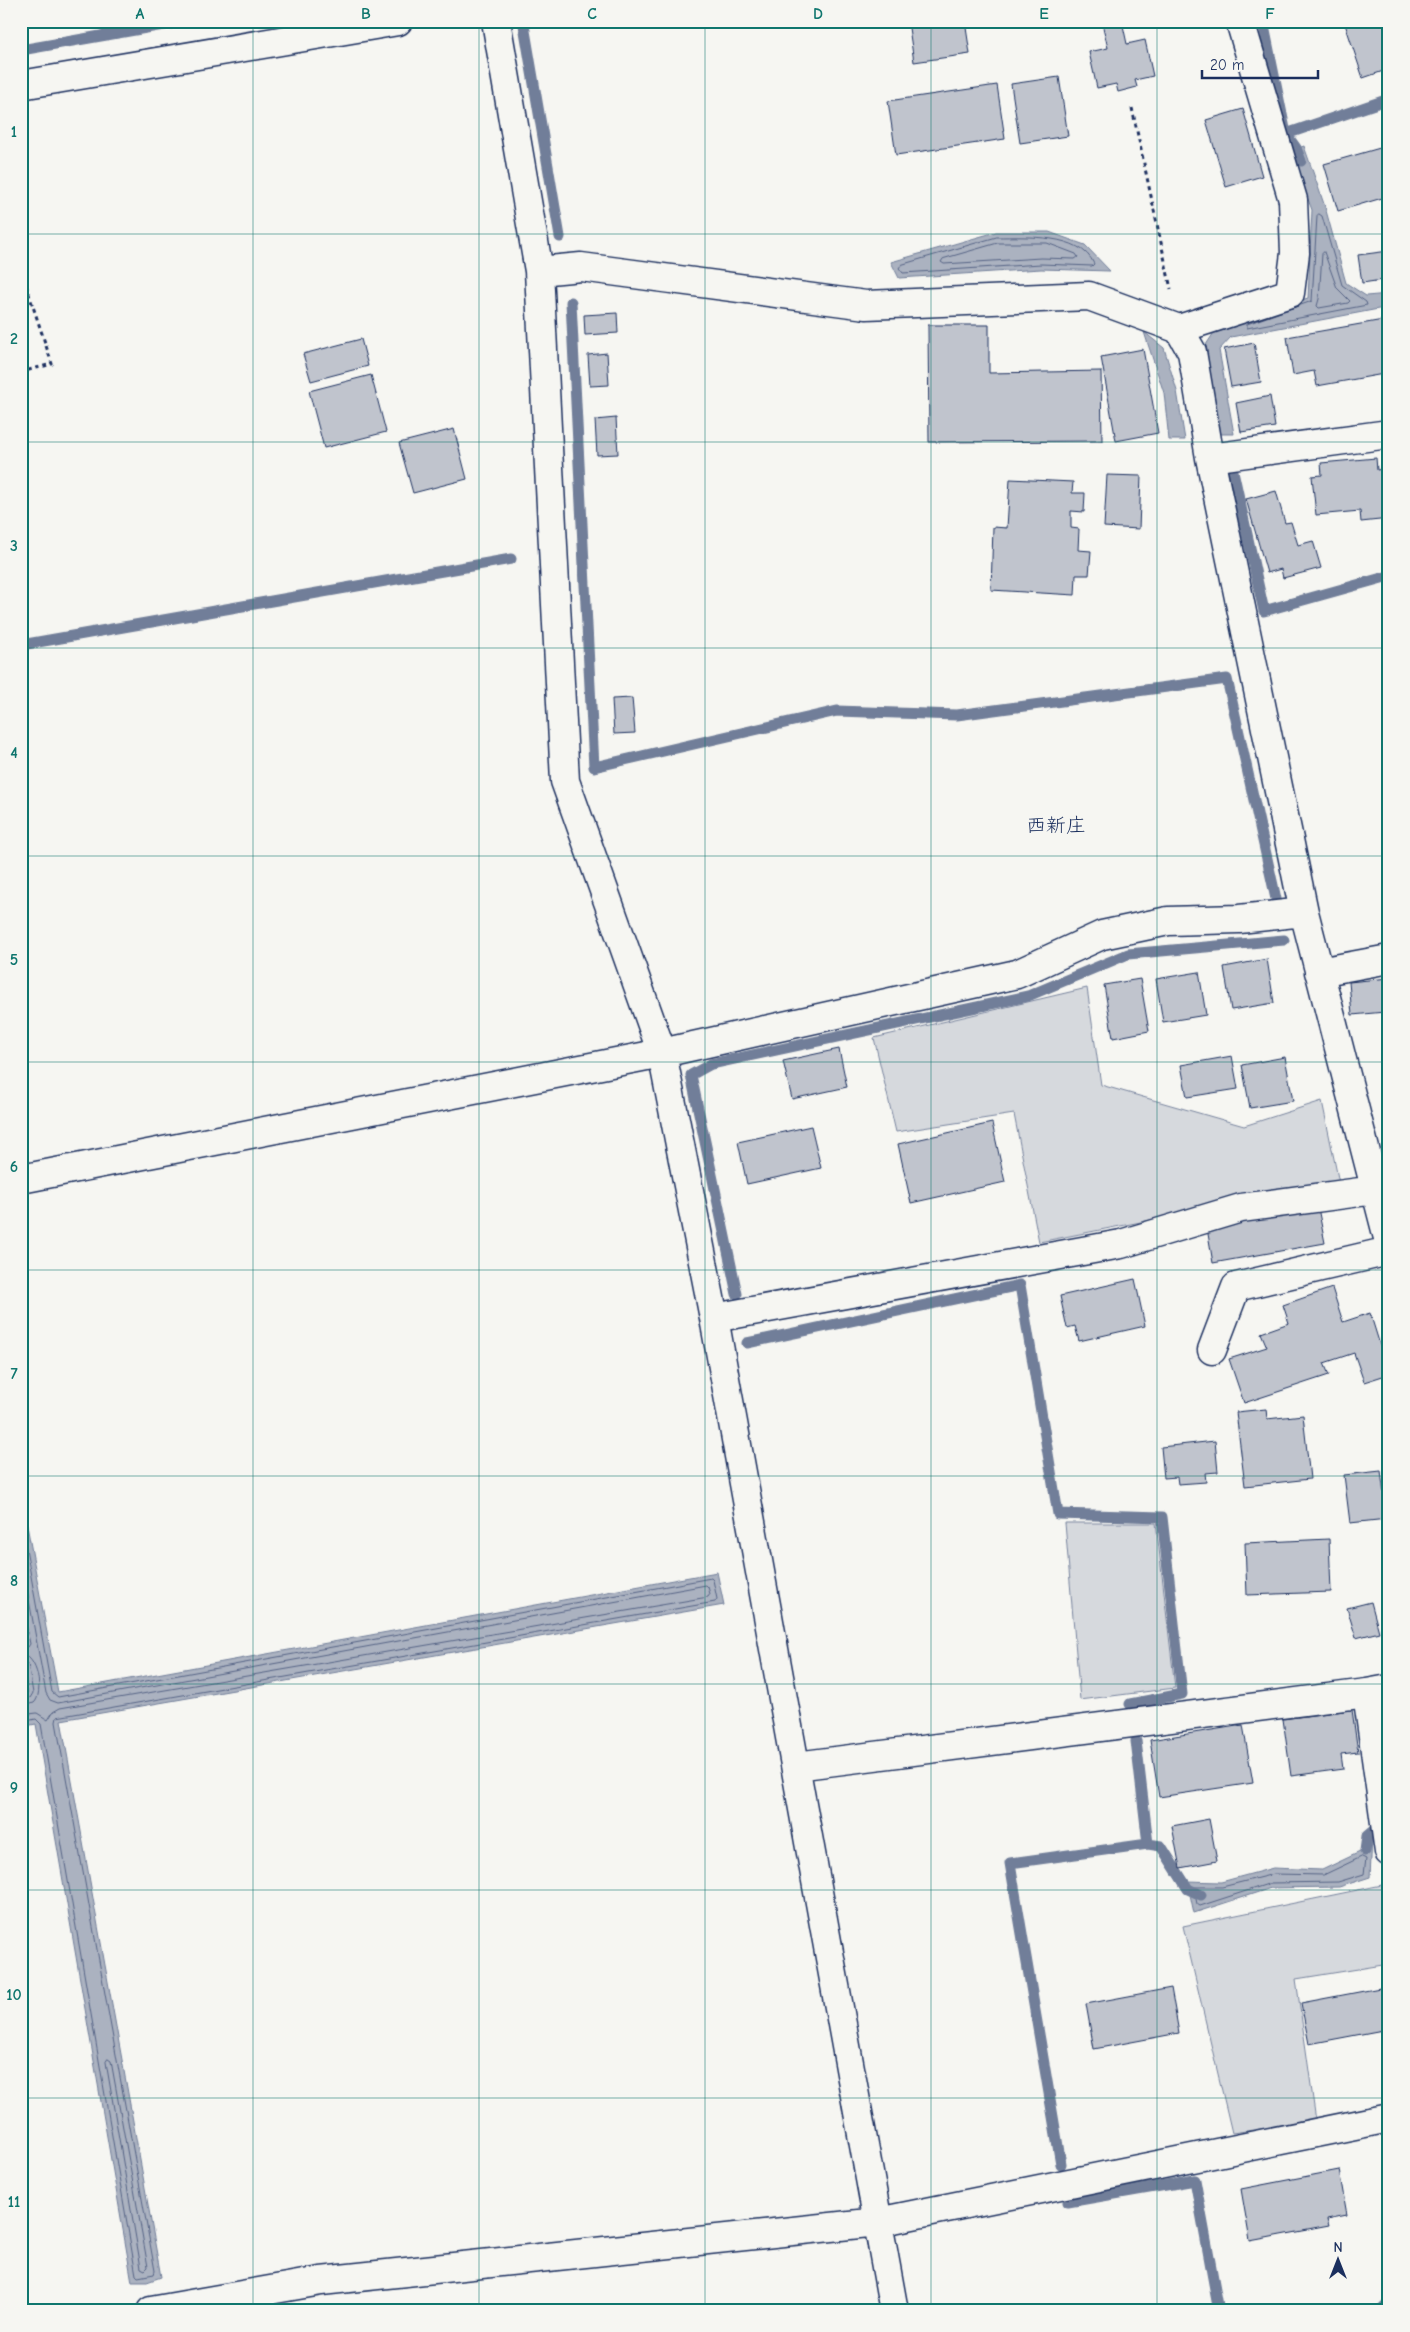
<svg xmlns="http://www.w3.org/2000/svg" width="1410" height="2332" font-family="'Comic Neue','Klee One',sans-serif">
	<style>
		.green { fill: #d6d9dd; stroke: #78849e }
		.water { fill: #abb2c0; stroke: #717e99 }
		.lines { fill: none; stroke-linecap: round; stroke-linejoin: round }
		.shore { stroke: #556385; stroke-width: 1 }
		.stream { stroke: #717e99; stroke-width: 11 }
		.building { fill: #c0c4cd; stroke: #1b2f5e }
		.minor-casing { stroke: #1b2f5e; stroke-width: 31 }
		.path { stroke: #1b2f5e; stroke-width: 3; stroke-dasharray: 4 4; stroke-linecap: butt }
		.minor { stroke: #f6f6f2; stroke-width: 28 }
		.grid { fill: none; stroke: #0f766e; stroke-width: 1; stroke-opacity: 0.55 }
		.labels { text-anchor: middle; dominant-baseline: central; stroke-width: 4; stroke-linejoin: round; paint-order: stroke }
		.neighbourhood-label { font-size: 20px; fill: #1b2f5e; stroke: #f6f6f2 }
		.neatline { fill: none; stroke: #0f766e; stroke-width: 2 }
		.grid-label { font-size: 16px; text-anchor: middle; font-weight: bold; fill: #0f766e }
	</style>
	<rect width="100%" height="100%" fill="#f6f6f2"/>
	<filter id="ink" filterUnits="userSpaceOnUse"><feTurbulence type="fractalNoise" baseFrequency=".02" numOctaves="2"/><feDisplacementMap in="SourceGraphic" scale="10" xChannelSelector="R" yChannelSelector="G"/><feConvolveMatrix kernelMatrix="1 2 1 2 8 2 1 2 1" color-interpolation-filters="sRGB"/></filter>
	<g filter="url(#ink)">
		<path class="green" d="M1087 988 1101 1085 1244 1126 1322 1101 1339 1183 1039 1242 1014 1114 896 1132 874 1038Z
			M1065 1523H1156L1175 1688 1080 1700Z
			M1382 1885 1389 1964 1296 1979 1316 2121 1232 2133 1183 1926Z"/>
		<path class="water" d="M1304 146 1325 207 1346 283 1366 296 1389 294V307L1231 337 1219 350 1234 434H1219L1204 348 1217 328 1308 298 1312 210 1290 151Z
			M996 232H1049L1085 245 1110 271 1041 269 899 278 891 262Z
			M1144 332 1164 348 1177 391 1185 440H1169L1164 393Z
			M21 1493 58 1692 717 1572 724 1605 61 1720 161 2277 147 2282H132L36 1724 21 1727V1695L28 1694 21 1651Z
			M1363 1833 1372 1839 1370 1877 1339 1887 1271 1888 1194 1913 1187 1881 1221 1882 1273 1868 1322 1870 1362 1851Z"/>
		<g class="lines">
			<path class="shore" d="M1319 214 1322 216 1342 285 1366 302 1367 305 1247 328V324L1312 301 1317 216Z
				M997 237C1025 237 1081 233 1094 264L1092 266 1041 264 903 273 899 268 901 265Z
				M998 243H1047L1076 254 1078 257 1075 259 1041 258 944 264 941 262 943 259Z
				M1324 252 1337 288 1350 301 1348 303 1319 308 1317 306 1319 299 1322 254Z
				M21 1521 52 1692 58 1697 711 1578 713 1580 717 1599 715 1602 57 1717 56 1722 155 2271 154 2274 138 2277 136 2275 41 1724 36 1719 21 1722
				M21 1556 46 1693 50 1700 58 1703 706 1585 708 1587 710 1594 708 1597 60 1708 53 1712 48 1720 37 1713 21 1715
				M21 1598 30 1644 28 1647 21 1646
				M21 1654C38 1655 44 1694 34 1703L21 1706
				M21 1660 28 1664 33 1693 30 1698 21 1700
				M1362 1857 1366 1859 1364 1874 1338 1882 1271 1883 1200 1906 1197 1904 1194 1889 1195 1887H1222L1274 1874 1323 1875Z
				M108 2059 111 2061 148 2267 145 2270 141 2268 106 2062Z"/>
			<path class="stream" d="M1263 21 1286 134 1296 148 1301 161
				M524 25 560 237
				M21 50 186 21
				M1286 134 1389 99
				M571 302 594 767 837 711 957 715 1227 679 1276 899
				M1233 471 1264 611 1389 576
				M21 645 511 559
				M737 1294 691 1075 711 1064 1028 996 1128 954 1284 940
				M747 1343 1020 1285 1058 1514 1162 1517 1182 1694 1130 1704
				M1148 1844 1161 1846 1188 1889 1201 1895
				M1365 1851 1367 1836 1373 1831
				M1061 2164 1010 1863 1148 1844 1136 1741
				M1068 2202 1195 2180 1219 2311
				M1380 2311 1389 2302"/>
		</g>
		<path class="building" d="M908 21H965L970 54 914 62Z
			M1089 21H1122L1127 44 1145 40 1153 76 1135 80 1137 87 1118 92 1116 84 1097 88 1089 52 1108 48 1102 23 1090 26Z
			M1344 21H1389V69L1363 78Z
			M1059 77 1068 136 1020 143 1011 84Z
			M997 85 1005 139 896 155 888 101Z
			M1243 109 1262 176 1226 187 1206 120Z
			M1387 146 1389 152V196L1338 211 1324 164Z
			M1389 251V279L1362 283 1358 255Z
			M617 313 618 333 585 335 584 315Z
			M1389 319V373L1317 386 1314 371 1293 375 1287 337Z
			M928 325H989V373L1101 371 1102 441 929 442Z
			M361 339 368 366 311 381 303 354Z
			M1254 343 1261 382 1231 387 1224 349Z
			M1143 349 1158 433 1116 441 1101 357Z
			M607 353 609 385 590 386 588 355Z
			M371 375 386 432 324 448 309 391Z
			M1270 396 1275 427 1241 432 1236 403Z
			M616 418 618 454 597 455 595 420Z
			M454 429 467 479 413 493 399 443Z
			M1376 458 1377 470 1389 468V519L1361 522 1360 511 1316 515 1312 476 1322 475 1321 463Z
			M1107 475 1141 476 1139 529 1104 527Z
			M1010 479 1073 482 1072 493H1085L1084 512 1071 511V528L1079 529 1078 550 1091 551 1089 575H1076L1075 595 991 590 993 527 1007 528Z
			M1276 491 1285 523 1291 522 1298 545 1313 541 1321 568 1283 578 1281 569 1267 573 1246 499Z
			M632 698 635 733 614 734 612 699Z
			M1267 959 1274 1003 1231 1010 1224 967Z
			M1199 972 1206 1015 1163 1022 1156 979Z
			M1389 978V1045H1388L1385 1012 1352 1015 1349 982Z
			M1140 979 1149 1031 1113 1038 1104 985Z
			M839 1049 847 1087 792 1099 783 1061Z
			M1232 1056 1238 1089 1187 1097 1181 1065Z
			M1285 1057 1293 1101 1250 1108 1242 1065Z
			M992 1123 1005 1182 911 1203 898 1144Z
			M811 1126 821 1168 747 1184 738 1142Z
			M1318 1208 1325 1243 1213 1263 1207 1228Z
			M1135 1279 1145 1326 1079 1341 1075 1326 1067 1328 1060 1296Z
			M1332 1288 1343 1322 1370 1313 1389 1374 1364 1382 1354 1353 1324 1363 1329 1375 1244 1403 1229 1359 1267 1347 1261 1333 1289 1323 1283 1305Z
			M1266 1409 1267 1419 1303 1415 1310 1479 1245 1486 1236 1412Z
			M1215 1441 1218 1472 1205 1473 1206 1482 1178 1484 1177 1477 1164 1478 1161 1447Z
			M1381 1471 1387 1519 1350 1523 1344 1475Z
			M1329 1539 1331 1592 1247 1595 1245 1543Z
			M1371 1602 1379 1632 1356 1638 1347 1608Z
			M1389 1705V1739L1380 1707Z
			M1352 1710 1358 1752 1341 1754 1343 1769 1291 1776 1283 1719Z
			M1243 1725 1253 1783 1159 1797 1150 1740Z
			M1209 1819 1217 1861 1180 1868 1172 1826Z
			M1171 1988 1179 2033 1094 2049 1086 2004Z
			M1380 1988 1388 2029 1309 2044 1301 2003Z
			M1339 2170 1347 2215 1327 2219 1329 2226 1250 2241 1241 2189Z"/>
		<g class="lines">
			<defs>
				<path id="minor" d="M496 21 539 271 565 781 662 1053 714 1318 894 2311
					M21 85 398 21
					M539 271 581 267 866 305 1089 296 1179 329 1192 352 1210 458 1389 434
					M1179 329 1290 293 1295 253 1293 200 1240 21
					M1210 458 1304 912 1389 1242
					M1319 972 1389 959
					M21 1179 662 1053 1017 974 1102 935 1168 921 1239 919 1304 912
					M714 1318 1121 1244 1241 1208 1375 1190
					M1212 1350 1236 1287 1389 1251
					M1367 1693 1389 1852
					M796 1766 1367 1693 1389 1689
					M151 2311 321 2281 878 2222 1389 2118"/>
			</defs>
			<use href="#minor" class="minor-casing"/>
			<path class="path" d="M1132 108 1171 289
				M21 270 52 364 21 372"/>
			<use href="#minor" class="minor"/>
		</g>
	</g>
	<path class="grid" d="M253 21V2311M479 21V2311M705 21V2311M931 21V2311M1157 21V2311M21 234H1389M21 442H1389M21 648H1389M21 856H1389M21 1062H1389M21 1270H1389M21 1476H1389M21 1684H1389M21 1890H1389M21 2098H1389"/>
	<g class="labels">
		<g class="neighbourhood-label">
			<text x="1056" y="825">西新庄</text>
		</g>
	</g>
	<rect width="1410" height="2332" fill="none" stroke="#f6f6f2" stroke-width="55"/>
	<g transform="translate(1338 2260)" stroke="#f6f6f2" stroke-width="4" paint-order="stroke">
	<path d="M0-4L9 19L0 12L-9 19Z" fill="#1b2f5e"/>
	<text y="-8" font-size="14" font-weight="bold" text-anchor="middle" fill="#1b2f5e">N</text>
	</g>
	<path d="M1202 70v8h116v-8" fill="none" stroke="#1b2f5e" stroke-width="2.5"/>
	<text x="1210" y="70" font-size="15" fill="#1b2f5e" stroke="#f6f6f2" stroke-width="4" paint-order="stroke">20 m</text>
	<rect x="28" y="28" width="1354" height="2276" class="neatline"/>
	<g class="grid-label">
		<text x="140" y="19">A</text>
		<text x="366" y="19">B</text>
		<text x="592" y="19">C</text>
		<text x="818" y="19">D</text>
		<text x="1044" y="19">E</text>
		<text x="1270" y="19">F</text>
		<text x="14" y="137">1</text>
		<text x="14" y="344">2</text>
		<text x="14" y="551">3</text>
		<text x="14" y="758">4</text>
		<text x="14" y="965">5</text>
		<text x="14" y="1172">6</text>
		<text x="14" y="1379">7</text>
		<text x="14" y="1586">8</text>
		<text x="14" y="1793">9</text>
		<text x="14" y="2000">10</text>
		<text x="14" y="2207">11</text>
	</g>
</svg>
